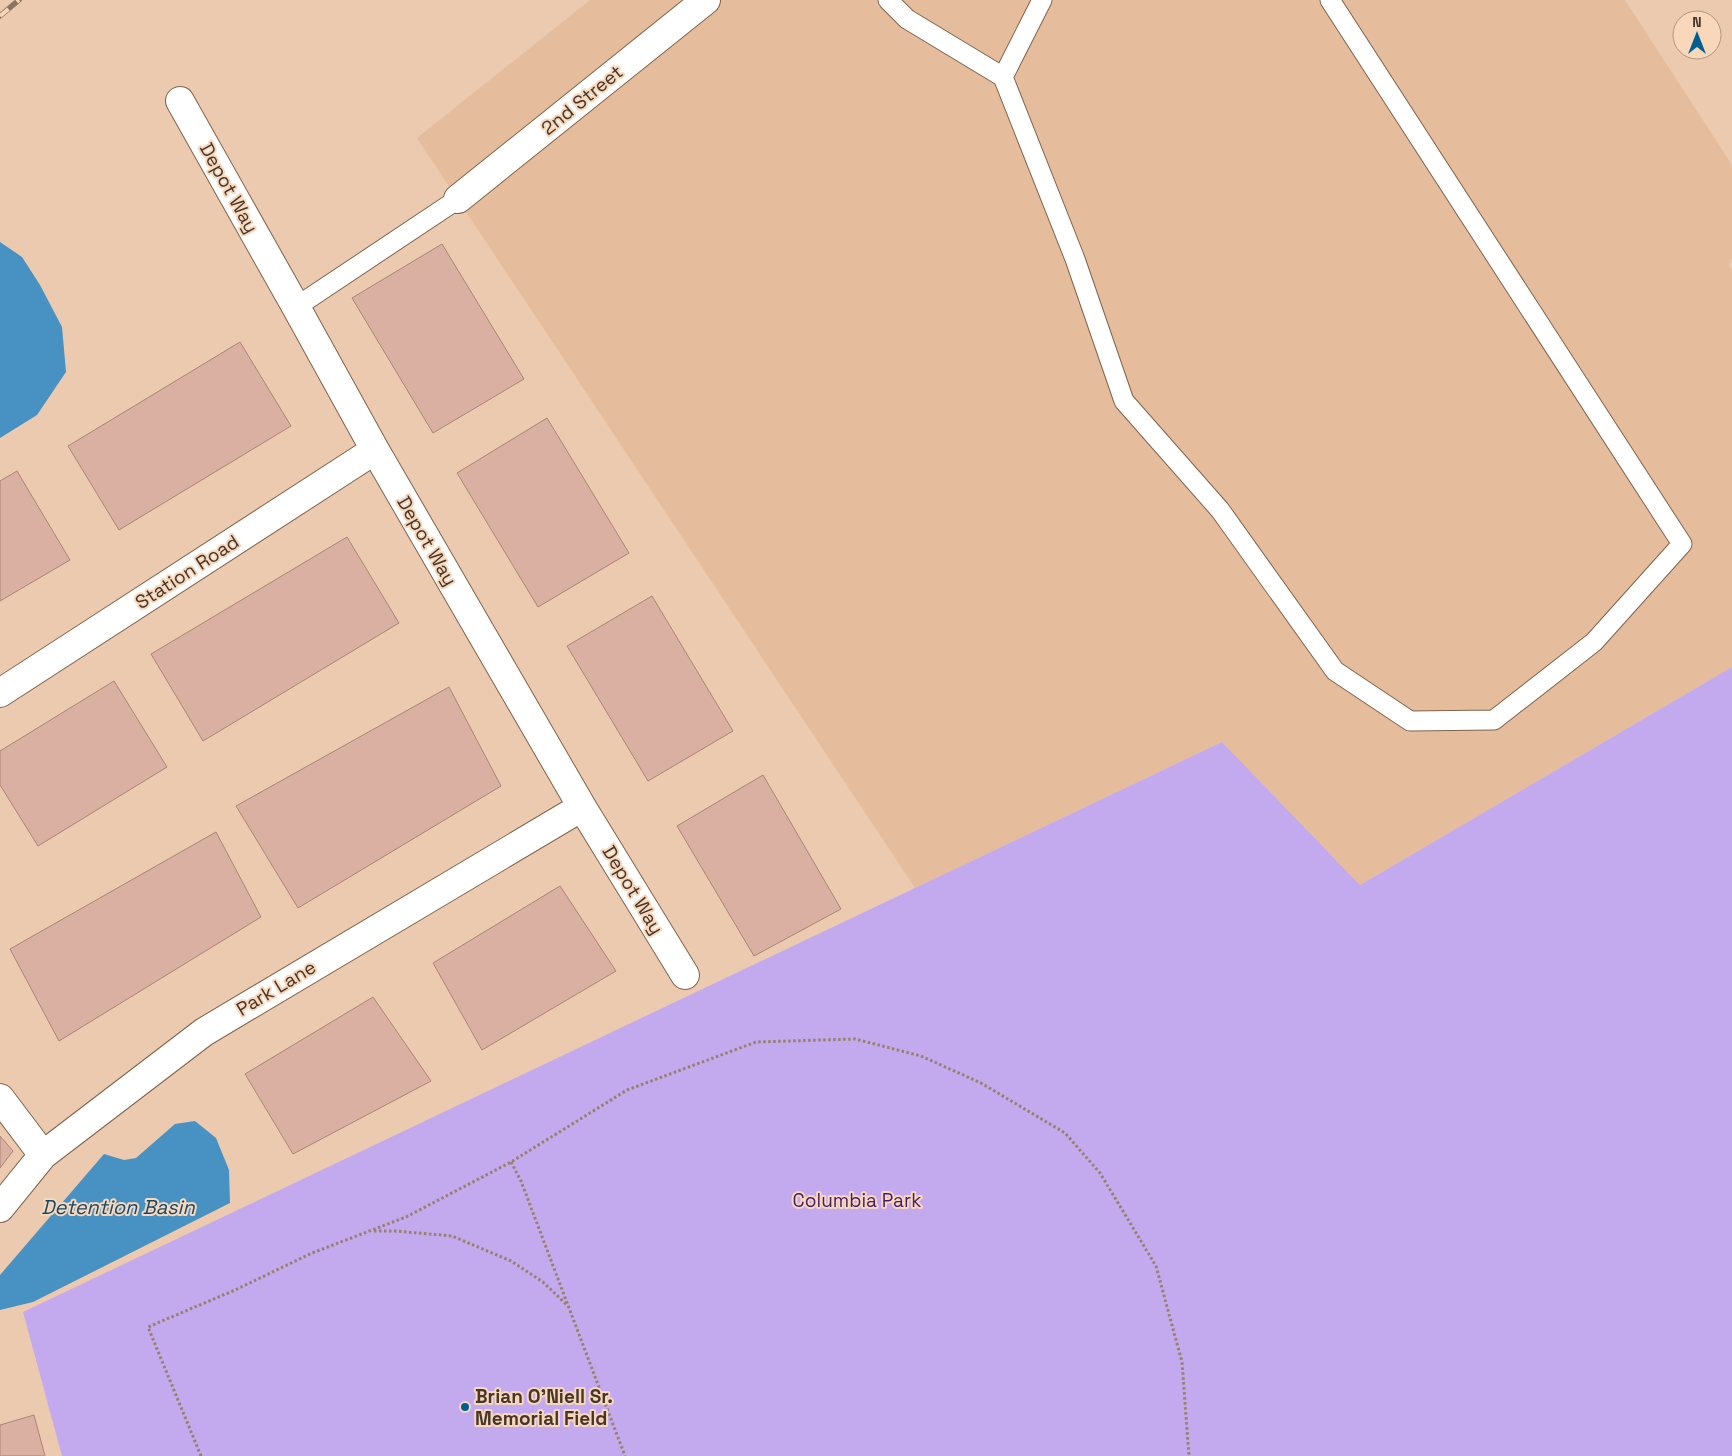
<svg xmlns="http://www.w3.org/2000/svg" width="1732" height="1456" font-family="'Space Grotesk',sans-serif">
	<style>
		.built { fill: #e5bd9d }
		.green { fill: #c3aaee }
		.water { fill: #4891c3 }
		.building { fill: #d9b0a1; stroke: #ab8475 }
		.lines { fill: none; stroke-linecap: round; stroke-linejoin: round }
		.service-casing { stroke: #81634b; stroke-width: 21 }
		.minor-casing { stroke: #81634b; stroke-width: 30 }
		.path { stroke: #98806d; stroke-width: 3; stroke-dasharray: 2.5 2.5; stroke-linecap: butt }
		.service { stroke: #fff; stroke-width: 19 }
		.minor { stroke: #fff; stroke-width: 28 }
		.rail-casing { stroke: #8b7563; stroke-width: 5.5 }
		.rail { stroke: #f9d7bb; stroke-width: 4; stroke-dasharray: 11; stroke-linecap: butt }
		.poi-dot { fill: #005f8f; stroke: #f9d7bb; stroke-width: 2 }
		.labels { text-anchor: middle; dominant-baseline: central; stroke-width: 4; stroke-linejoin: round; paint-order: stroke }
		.street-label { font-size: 19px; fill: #44362b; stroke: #f9d7bb }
		.park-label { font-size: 19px; fill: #441c6f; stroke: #f9d7bb }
		.poi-label { font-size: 19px; font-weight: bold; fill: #44362b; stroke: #f9d7bb; text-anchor: start }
		.water-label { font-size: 20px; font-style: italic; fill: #114a6c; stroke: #f9d7bb }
	</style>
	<rect width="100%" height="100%" fill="#eccaaf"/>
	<path class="built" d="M590 0H1625L1732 165V258L1729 265 1732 269V667L1360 885 1222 742 915 888 417 138Z"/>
	<path class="green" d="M1732 667V1456H62L23 1312 1222 742 1360 885Z"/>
	<path class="water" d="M0 242 22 257 40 285 62 327 66 372 37 415 0 438Z
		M195 1121 216 1138 229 1170 230 1203 33 1302 0 1310V1275L104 1154 124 1160 136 1158 175 1124Z"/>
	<path class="building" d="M442 244 524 379 433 433 352 298Z
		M240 342 291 426 119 530 68 446Z
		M547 418 629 553 538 607 457 473Z
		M17 471 70 560 0 601V481Z
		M347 537 399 623 203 741 151 654Z
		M652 596 733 731 648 781 567 646Z
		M114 681 167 767 38 846 0 785V751Z
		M449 687 501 786 298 908 236 806Z
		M763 775 841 909 754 956 677 826Z
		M216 832 261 917 59 1041 10 949Z
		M560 886 616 971 482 1050 433 963Z
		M373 997 431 1081 293 1154 245 1074Z
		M0 1136 13 1151 0 1168Z
		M34 1415 45 1456H0V1425Z"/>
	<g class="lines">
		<defs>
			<path id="service" d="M888 0 907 19 1003 77
				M1042 0 1003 77 1075 259 1124 401 1220 510 1335 671 1410 721 1494 720 1594 642 1682 544 1330 0
				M296 307 458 199"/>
			<path id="minor" d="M180 101 296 307 375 450 582 807 685 975
				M458 199 706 0
				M0 693 375 450
				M0 1098 43 1155
				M0 1208 43 1155 204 1032 582 807"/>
		</defs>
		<use href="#service" class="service-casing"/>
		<use href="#minor" class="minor-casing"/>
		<path class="path" d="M511 1162 521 1181 625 1456
			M374 1231H395L452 1236 511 1261 543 1282 567 1305
			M201 1456 148 1327 235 1290 312 1253 406 1217 511 1162 627 1090 756 1042 855 1039 921 1056 981 1083 1065 1133 1100 1173 1156 1266 1182 1362 1189 1456"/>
		<use href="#service" class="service"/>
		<use href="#minor" class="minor"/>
		<defs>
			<path id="rail" d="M0 16 19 0"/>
		</defs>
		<use href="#rail" class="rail-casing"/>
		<use href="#rail" class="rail"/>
	</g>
	<circle class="poi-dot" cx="465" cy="1407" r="5"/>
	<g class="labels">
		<g class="street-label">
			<text transform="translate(582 100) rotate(-39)">2nd Street</text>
			<text transform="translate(229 188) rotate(61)">Depot Way</text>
			<text transform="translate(427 541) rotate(60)">Depot Way</text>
			<text transform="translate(187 572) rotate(-33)">Station Road</text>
			<text transform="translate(633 890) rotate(59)">Depot Way</text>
			<text transform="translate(276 988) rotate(-31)">Park Lane</text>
		</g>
		<g class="park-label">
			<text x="857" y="1200">Columbia Park</text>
		</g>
		<g class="poi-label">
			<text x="475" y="1396">Brian O'Niell Sr.<tspan x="475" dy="22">Memorial Field</tspan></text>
		</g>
		<g class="water-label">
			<text x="118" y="1207">Detention Basin</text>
		</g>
	</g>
	<g transform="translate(1697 35)"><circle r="24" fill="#f9d7bb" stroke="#b19781"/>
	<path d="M0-4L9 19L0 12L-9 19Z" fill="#005f8f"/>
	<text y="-8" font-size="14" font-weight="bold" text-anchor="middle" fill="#44362b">N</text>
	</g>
</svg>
